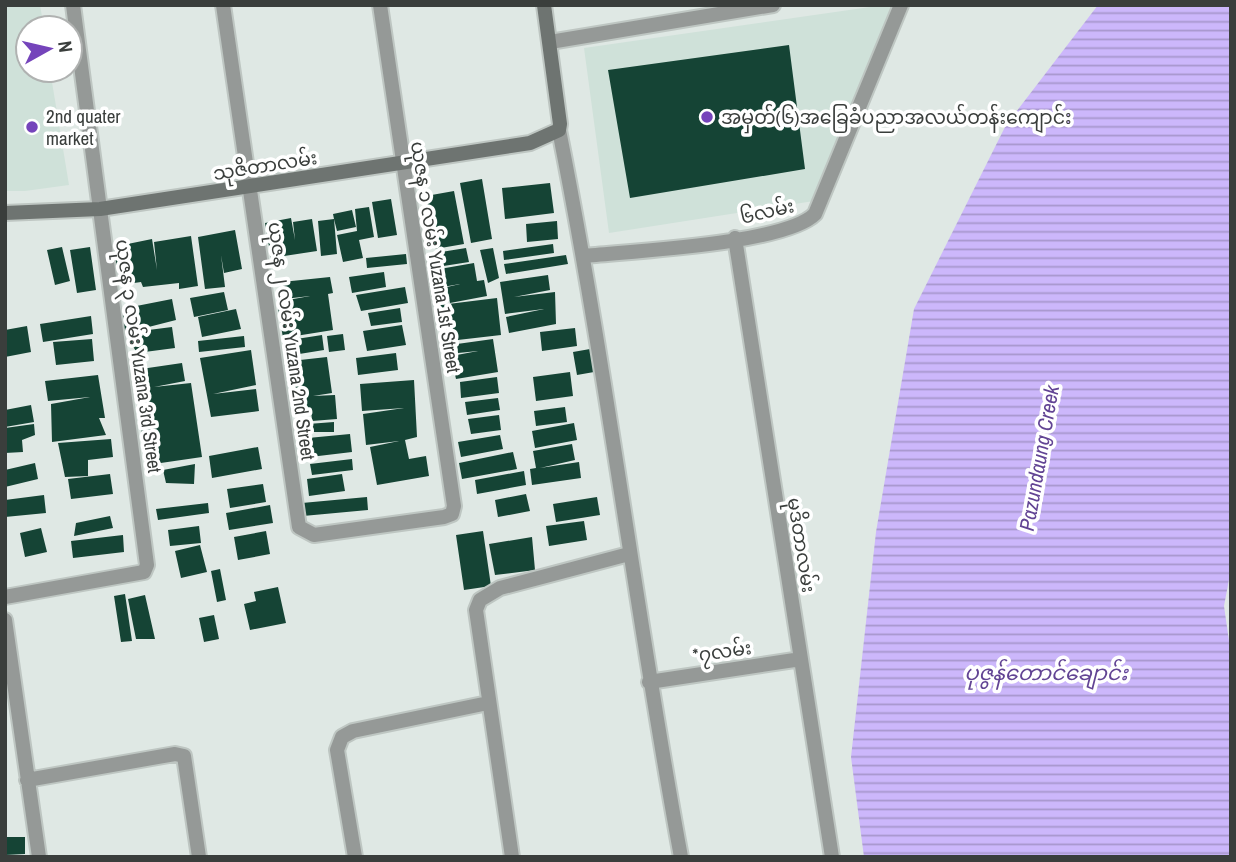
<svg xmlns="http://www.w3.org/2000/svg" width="1236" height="862" font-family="'Archivo Narrow','Noto Sans Myanmar',sans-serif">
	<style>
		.built { fill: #cfe1d9 }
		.water { fill: url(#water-rules) }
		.building { fill: #154435 }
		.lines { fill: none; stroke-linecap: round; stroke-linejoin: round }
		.minor-casing { stroke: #bec6c2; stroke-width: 18 }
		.secondary-casing { stroke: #bec6c2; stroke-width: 18 }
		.minor { stroke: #959997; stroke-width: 14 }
		.secondary { stroke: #6e7471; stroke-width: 14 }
		.poi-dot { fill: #7544bb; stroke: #fff; stroke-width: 2.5 }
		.labels { text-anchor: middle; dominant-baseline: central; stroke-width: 7; stroke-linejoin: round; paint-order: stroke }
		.poi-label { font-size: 19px; fill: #3a3e3c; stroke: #fff; text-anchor: start }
		.street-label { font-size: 19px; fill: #3a3e3c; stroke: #fff }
		.water-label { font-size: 21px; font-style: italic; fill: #624494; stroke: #fff }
	</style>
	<defs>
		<pattern id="water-rules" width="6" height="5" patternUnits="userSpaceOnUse" patternTransform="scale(1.75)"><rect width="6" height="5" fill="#ccb7fb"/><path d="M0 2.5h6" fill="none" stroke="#a796cc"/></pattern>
	</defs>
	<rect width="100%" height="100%" fill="#dfe8e4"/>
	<path class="built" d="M5 5H40L44 28H28V70H50L69 185 25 191H5Z
		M884 5H893L814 201 609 233 584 48Z"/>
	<path class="water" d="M1098 5H1231V569L1224 606 1231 655V857H864L851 757 876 532 914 309 1006 125Z"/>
	<path class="building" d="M789 45 805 169 630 198 608 70Z
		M482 179 492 239 471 243 460 183Z
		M550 183 554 213 505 219 502 188Z
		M454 191 464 244 435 249 426 196Z
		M391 199 397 235 378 238 372 202Z
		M369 207 374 237 359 240 363 258 343 262 337 235 357 231 355 209Z
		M352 210 356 227 337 231 334 219 337 254 321 256 318 221 334 219 333 214Z
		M291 218 295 240 293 222 312 219 317 251 271 258 265 223Z
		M557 221 558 239 527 242 526 224Z
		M235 230 242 269 224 273 221 255 225 287 205 289 198 237Z
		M191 236 198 286 179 289V283L143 287 141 282 120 285 113 247 152 239 157 270 154 242Z
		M553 244 554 253 504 260 503 251Z
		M62 247 70 281 55 285 47 250Z
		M90 247 96 290 77 293 70 250Z
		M466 248 469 262 437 267 435 253Z
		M493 248 499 278 488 283 480 250Z
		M406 254 407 264 367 268 366 258Z
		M566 255 568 264 506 274 504 264Z
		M474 263 477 281 484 280 487 296 450 303 447 287 460 284 437 288 434 270Z
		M384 272 386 287 352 293 349 277Z
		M548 275 550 290 514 297 555 292 556 324 509 333 506 317 544 309 505 314 500 282Z
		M330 277 333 293 328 294 333 330 283 338 277 302 310 296 284 299 282 282Z
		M405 287 408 303 361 311 356 295Z
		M224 292 228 310 194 317 190 298Z
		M497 298 501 335 449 341 440 305Z
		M172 299 176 320 125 333 172 327 175 348 137 353 125 333 120 331 116 310Z
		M400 308 402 322 371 326 368 313Z
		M236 309 241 329 202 337 198 317Z
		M91 316 93 334 43 342 40 324Z
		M402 325 406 345 367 351 363 331Z
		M27 326 31 352 5 357V330Z
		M575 328 577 346 542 351 540 332Z
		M343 334 345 350 329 352 327 336Z
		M322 335 324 350 293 355 290 340Z
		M244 336 245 347 199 352 198 341Z
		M92 339 94 361 56 365 53 342Z
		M493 339 498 372 456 379 453 366 448 367 446 357 478 351 458 353 457 344Z
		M590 349 594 372 577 375 573 352Z
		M251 350 256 385 213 394 256 389 259 411 211 417 200 358Z
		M396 353 398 370 358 375 356 358Z
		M327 357 332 393 313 396 335 395 337 419 312 421 311 409 301 410 296 398 291 361Z
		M182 363 185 381 154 387 191 383 202 457 147 465 141 429 151 428 141 369Z
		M570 372 573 396 536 401 533 377Z
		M98 375 105 418H99L106 435 52 442 51 404 90 397 48 401 45 381Z
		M497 377 499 393 461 398 460 382Z
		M414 380 417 437 405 440 409 459 426 456 429 476 377 485 370 447 399 441 366 445 363 414 404 408 362 411 360 384Z
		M498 398 500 410 467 415 465 402Z
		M31 405 34 422 5 427V410Z
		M565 407 567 422 536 426 534 411Z
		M499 415 501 430 471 434 468 419Z
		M334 422V432H307L308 424Z
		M574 423 577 440 535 448 532 431Z
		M34 424 35 435 22 440 23 452 5 453V428Z
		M350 434 352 452 310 457 308 438Z
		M500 435 503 449 461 457 458 442Z
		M111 439 113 457 88 460V476L65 477 58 443Z
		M572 444 575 460 540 468 579 462 581 478 532 485 530 469 536 468 533 451Z
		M258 447 262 469 212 478 209 456Z
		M513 452 517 469 462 479 459 463Z
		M352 459 353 470 312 475 310 464Z
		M35 463 38 479 5 487V470Z
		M195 464 194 484 166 483 163 470Z
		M524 471 526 485 477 494 475 480Z
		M110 474 113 494 71 499 68 479Z
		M342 474 345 491 309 496 307 479Z
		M263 484 266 502 230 508 227 489Z
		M526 494 530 511 498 517 495 500Z
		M44 495 46 513 5 517V500Z
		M367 497 368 510 303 516 302 503Z
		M597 497 600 515 556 522 553 504Z
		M208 503 209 513 158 520 156 509Z
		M270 505 273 523 229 530 226 513Z
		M110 516 113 528 74 536 76 523Z
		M584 521 587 540 549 546 546 526Z
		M199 526 201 543 170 546 168 530Z
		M41 528 47 552 25 557 20 533Z
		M266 531 270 554 238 560 234 537Z
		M483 531 491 586 464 590 456 535Z
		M123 535 124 552 73 558 71 541Z
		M532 537 535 570 495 575 489 544Z
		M200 545 207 572 181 578 175 551Z
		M220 569 226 600 217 602 211 571Z
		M278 587 286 623 250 630 244 604 256 601 254 592Z
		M125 594 132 641 121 642 114 596Z
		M145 595 155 639H136L128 599Z
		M214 615 219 639 204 642 199 618Z
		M5 837H25V854L5 855Z"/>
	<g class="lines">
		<defs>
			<path id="minor" d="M223 5 299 527 314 535 444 517 452 514 454 506 380 5
				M550 42 773 5
				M559 130C607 371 636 615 681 857
				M735 238 832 857
				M584 256C632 251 785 244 815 214L901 5
				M5 597 144 572 147 565 73 5
				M5 620 39 857
				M649 682 801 659
				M27 780 175 754 184 756 199 857
				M355 857 337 750 342 737 353 731 488 703
				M512 857 476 610 480 600 500 588 629 554"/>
			<path id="secondary" d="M5 213 100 209 530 143 559 130 560 124 544 5"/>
		</defs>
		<use href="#minor" class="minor-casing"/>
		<use href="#secondary" class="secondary-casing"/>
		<use href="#minor" class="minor"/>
		<use href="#secondary" class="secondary"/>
	</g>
	<g class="poi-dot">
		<circle cx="707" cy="117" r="7"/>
		<circle cx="32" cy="127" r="7"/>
	</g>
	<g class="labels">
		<g class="poi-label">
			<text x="46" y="116">2nd quater<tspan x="46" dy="22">market</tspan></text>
			<text x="721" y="117">အမှတ်(၆)အခြေခံပညာအလယ်တန်းကျောင်း</text>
		</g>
		<g class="street-label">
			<text transform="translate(265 165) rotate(-9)">သုဇိတာလမ်း</text>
			<text transform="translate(767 211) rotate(-13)">၆လမ်း</text>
			<text transform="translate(436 257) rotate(81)">ယုဇန ၁ လမ်း Yuzana 1st Street</text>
			<text transform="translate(292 341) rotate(82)">ယုဇန ၂ လမ်း Yuzana 2nd Street</text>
			<text transform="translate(139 356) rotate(82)">ယုဇန ၃ လမ်း Yuzana 3rd Street</text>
			<text transform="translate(802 545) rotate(81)">မုဒိတာလမ်း</text>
			<text transform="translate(722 651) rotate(-8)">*၇လမ်း</text>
		</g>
		<g class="water-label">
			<text transform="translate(1039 458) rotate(-80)">Pazundaung Creek</text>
			<text x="1046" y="672">ပုဇွန်တောင်ချောင်း</text>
		</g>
	</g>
	<rect width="1236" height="862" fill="none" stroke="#3a3e3c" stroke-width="14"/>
	<g transform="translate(49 49) rotate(82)"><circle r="33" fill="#ffffff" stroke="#b0b2b1" stroke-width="2"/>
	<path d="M0-5L12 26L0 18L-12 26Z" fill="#7544bb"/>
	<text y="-10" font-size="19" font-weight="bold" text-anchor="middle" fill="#3a3e3c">N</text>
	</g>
</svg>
